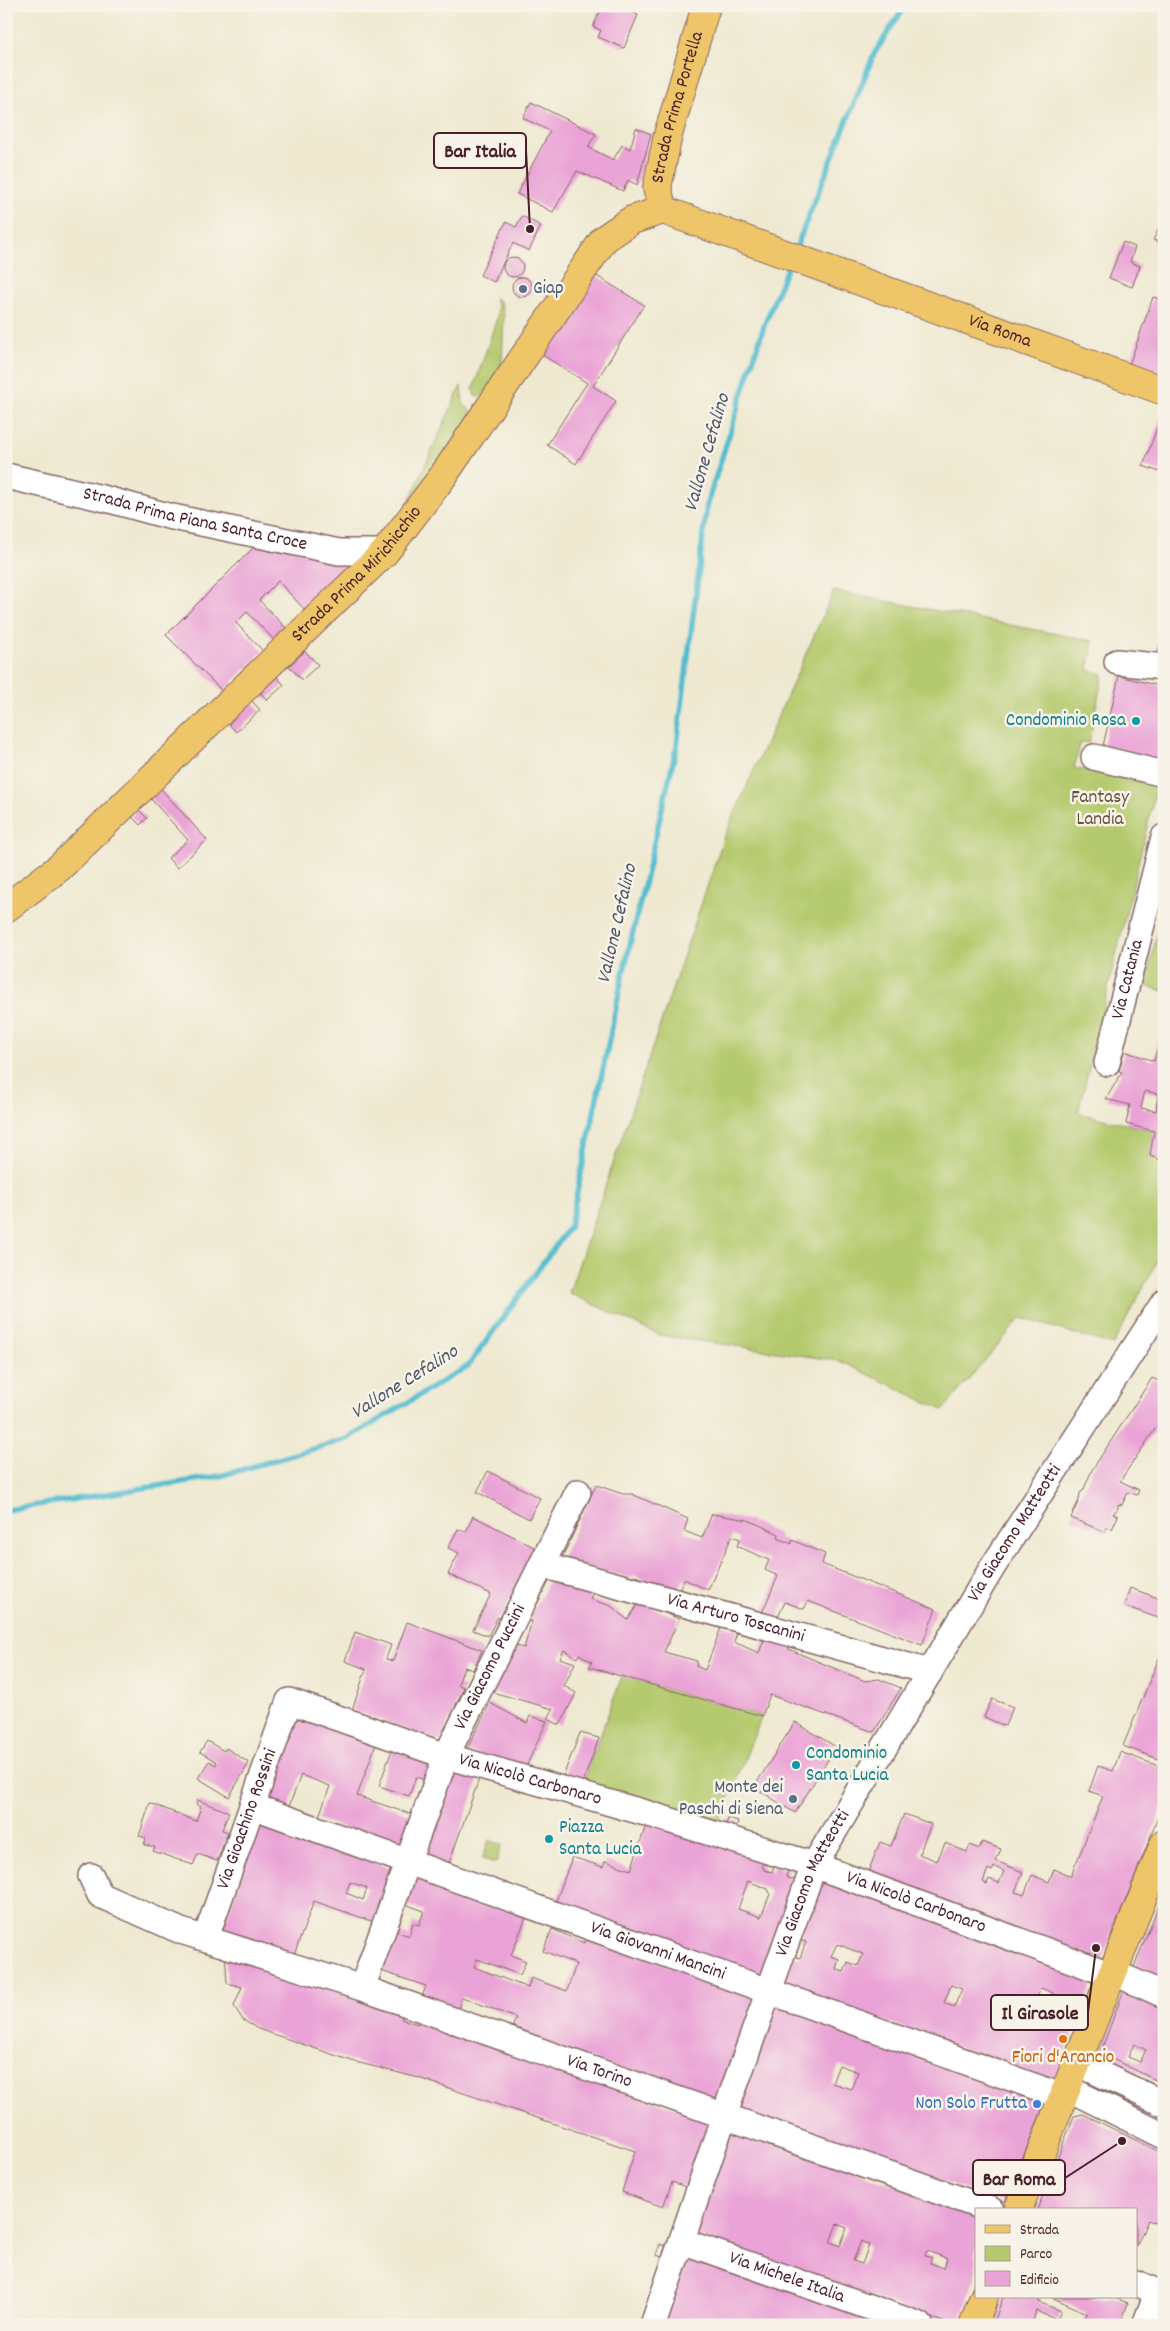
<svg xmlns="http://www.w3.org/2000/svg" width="1170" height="2331" font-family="Dekko,sans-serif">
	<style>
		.green { fill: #b5ca6e; stroke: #80744c }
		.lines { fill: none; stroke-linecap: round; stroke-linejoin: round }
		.stream { stroke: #53bdd0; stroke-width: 5.5 }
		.building { fill: #eaa3d6; fill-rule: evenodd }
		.minor-casing { stroke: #846665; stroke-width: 28 }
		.major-casing { stroke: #846665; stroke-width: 30 }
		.minor { stroke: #fff; stroke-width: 25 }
		.major { stroke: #eec569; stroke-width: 28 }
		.service-dot { fill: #5c6f8a; stroke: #f7f3e8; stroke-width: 2 }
		.culture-dot { fill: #0f9aa8; stroke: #f7f3e8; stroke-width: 2 }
		.food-dot { fill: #e8710a; stroke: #f7f3e8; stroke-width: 2 }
		.shop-dot { fill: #3f7fe0; stroke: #f7f3e8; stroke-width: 2 }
		.labels { text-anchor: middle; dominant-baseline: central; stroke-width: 5; stroke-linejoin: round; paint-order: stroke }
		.street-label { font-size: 19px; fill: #4a1f2b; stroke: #f7f3e8 }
		.service-label { font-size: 19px; fill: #4e5e75; stroke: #f7f3e8; text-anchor: start }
		.culture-label { font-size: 19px; fill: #0d838f; stroke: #f7f3e8; text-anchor: start }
		.park-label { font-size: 19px; fill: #6a523f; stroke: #f7f3e8 }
		.food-label { font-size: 19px; fill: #c56008; stroke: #f7f3e8 }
		.shop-label { font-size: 19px; fill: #366cbe; stroke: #f7f3e8; text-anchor: end }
		.water-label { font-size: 20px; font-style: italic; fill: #4d5665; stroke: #f7f3e8 }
		.leader { fill: none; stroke: #4a1f2b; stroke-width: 2 }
		.callout-dot { fill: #4a1f2b; stroke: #f7f3e8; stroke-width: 2 }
		.callout { fill: #f7f3e8; stroke: #4a1f2b; stroke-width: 2 }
		.callout-label { font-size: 20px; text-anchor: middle; font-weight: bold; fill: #4a1f2b }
	</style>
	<rect width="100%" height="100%" fill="#f7f3e8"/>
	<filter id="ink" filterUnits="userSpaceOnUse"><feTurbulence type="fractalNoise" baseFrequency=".02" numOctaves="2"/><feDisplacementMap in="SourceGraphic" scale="10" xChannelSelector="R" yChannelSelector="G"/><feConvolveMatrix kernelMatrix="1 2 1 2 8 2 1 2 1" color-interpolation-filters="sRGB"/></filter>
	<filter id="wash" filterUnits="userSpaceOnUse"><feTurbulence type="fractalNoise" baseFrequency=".0096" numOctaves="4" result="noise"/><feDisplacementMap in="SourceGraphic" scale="20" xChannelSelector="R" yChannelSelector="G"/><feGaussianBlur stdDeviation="1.12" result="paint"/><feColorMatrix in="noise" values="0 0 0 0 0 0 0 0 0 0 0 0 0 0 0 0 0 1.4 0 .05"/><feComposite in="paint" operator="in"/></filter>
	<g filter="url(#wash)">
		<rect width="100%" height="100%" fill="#efe9d1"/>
		<path class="green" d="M495 298 501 303 504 315 502 364 486 392 479 397 475 396 473 390 497 318 498 308Z
			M461 386 463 404 473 413 407 505Z
			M834 591 1093 641 1088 670 1103 674 1089 743 1081 742 1074 768 1157 785 1078 1113 1154 1131 1150 1156 1164 1161V1248L1113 1345 1021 1318 943 1410 840 1361 659 1335 569 1293 724 837Z
			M1164 903V991L1145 986Z
			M622 1676 762 1716 718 1825 582 1785Z
			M489 1840 502 1845 496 1863 482 1859Z"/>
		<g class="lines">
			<path class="stream" d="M795 250 874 54 905 6
				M6 1510 220 1476 347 1439 468 1366 570 1226 623 974 677 745 707 504 764 326 789 263"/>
		</g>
		<g id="blocks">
			<path class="building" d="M602 6H618L638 15 624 48 598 37 601 30 593 27Z
				M531 102 596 134 588 147 613 160 622 145 630 149 636 128 651 134 637 185 628 180 623 191 577 171 553 212 517 194 550 131 523 118Z
				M522 216 541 226 529 251 513 243 494 282 480 275 506 222 516 227Z
				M1164 218V244L1153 240Z
				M1123 242 1135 247 1130 262 1140 266 1132 287 1109 278Z
				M503 267a10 10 0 1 1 20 0a10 10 0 1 1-20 0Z
				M592 273 644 305 593 386 616 401 576 464 547 445 587 383 541 354Z
				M512 287a10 10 0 1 1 20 0a10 10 0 1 1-20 0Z
				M1153 297 1164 300V377L1129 365Z
				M1164 409V462L1160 472 1143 466Z
				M260 541 354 564 306 611 278 581 259 600 287 629 275 641 247 612 236 623 263 651 223 692 166 635Z
				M1163 630H1164V653L1158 652Z
				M305 651 318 665 302 680 289 666Z
				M1119 676 1164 687V760L1103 746Z
				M277 677 284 685 267 700 260 692Z
				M251 700 260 710 236 732 227 722Z
				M161 789 207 840 177 868 168 858 188 840 150 798Z
				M138 809 147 818 140 825 131 816Z
				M1159 1042 1164 1043V1161L1150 1156 1154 1131 1126 1124 1130 1105 1106 1099 1122 1072 1119 1071 1124 1051 1154 1061ZM1145 1091 1158 1094 1156 1111 1141 1108Z
				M1152 1378 1164 1383V1420L1162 1419 1120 1481 1139 1490 1137 1495 1128 1492 1122 1505 1118 1504V1508L1113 1514 1118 1516 1112 1529 1107 1527 1105 1532 1071 1518 1079 1500 1080 1493 1083 1491 1092 1470Z
				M488 1471 540 1498 529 1519 477 1492Z
				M596 1485 623 1494H632L688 1519 684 1531 702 1538 712 1514 748 1520 779 1534 778 1538 792 1544V1540L825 1554 822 1564 936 1609 922 1645 808 1601 804 1609 785 1602 777 1619 761 1615 778 1576 765 1570 769 1560 737 1546 740 1539 732 1536 708 1590 684 1579 678 1591 650 1583 634 1575 632 1578 561 1560Z
				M473 1516 536 1548 500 1619 498 1617 488 1636 473 1630 491 1594 448 1574 459 1553 448 1548 458 1529 466 1532Z
				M551 1578 595 1589 590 1599 611 1606 628 1620 639 1602 679 1619 664 1652 697 1661 696 1666 705 1670 722 1625 738 1629 734 1642 759 1653 765 1637 790 1644 788 1649 865 1681 879 1679 901 1688 874 1732 770 1695 762 1716 589 1667 592 1662 579 1654 577 1658 564 1650 560 1658 575 1663 564 1686 576 1693 560 1725 548 1719 553 1709 492 1692 516 1646 524 1648 532 1621 528 1620Z
				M1130 1588 1164 1600V1620L1124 1606Z
				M407 1622 482 1650 473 1670 464 1667 458 1685 464 1687 440 1741 352 1710 366 1669 345 1661 355 1632 391 1645 386 1659 393 1661Z
				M1164 1646V1761L1123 1746Z
				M992 1699 1013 1707 1005 1726 984 1717Z
				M490 1703 527 1723 530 1716 547 1721 525 1769 469 1752 467 1749Z
				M297 1715 376 1744 357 1796 413 1815 401 1848 318 1819 330 1786 301 1775 288 1809 266 1801Z
				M795 1722 836 1747 795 1813 754 1787Z
				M580 1733 599 1738 582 1785 562 1779Z
				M207 1741 224 1751 226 1748 249 1763 229 1797 198 1778 209 1761 216 1765 217 1762 200 1752Z
				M392 1750 431 1764 425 1780 416 1777 409 1796 379 1786Z
				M1120 1752 1164 1768V1802L1102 1960 867 1875 880 1842 891 1846 904 1814 931 1824 919 1854 937 1861 945 1843 967 1852 970 1845 979 1849 982 1842 1001 1849 996 1861 1023 1872 1015 1892 1024 1895 1032 1875 1049 1882 1054 1869 1071 1876 1103 1796 1089 1791 1098 1766 1113 1771ZM994 1867 1004 1871 999 1883 989 1879 987 1884 983 1882 988 1869 992 1871Z
				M453 1770 480 1776 448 1866 422 1857Z
				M197 1800 229 1812 222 1830 228 1832 217 1861 198 1854 193 1865 153 1851 155 1847 144 1845 146 1838 139 1836 150 1803 196 1821 201 1807 196 1804Z
				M728 1818 738 1821 736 1828 726 1825Z
				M259 1820 393 1869 374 1922 314 1901 294 1955 223 1931ZM350 1882 367 1888 363 1900 346 1893Z
				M647 1822 763 1859 762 1865 764 1870 772 1872 774 1866 788 1870 786 1877 797 1881 762 1978 555 1904 572 1857 603 1867 605 1861 631 1870ZM748 1881 768 1889 770 1894 761 1917 738 1909Z
				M416 1875 527 1915 511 1955 526 1961 520 1975 477 1959 474 1967 528 1988 531 1978 567 1991 576 1964 543 1951 552 1929 584 1943 586 1936 755 1997 718 2103 511 2031 516 2018 462 1997 457 2012 421 2000 426 1986 381 1971 395 1931 409 1936 413 1923 419 1925 424 1911 405 1904Z
				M822 1879 1095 1977 1054 2081 783 1985 794 1956 800 1958 806 1942 799 1940ZM837 1944 863 1954 858 1966 848 1962 844 1972 836 1969 839 1959 831 1956ZM951 1985 962 1989 954 2007 944 2003ZM1041 1988 1053 1993 1046 2009 1034 2004ZM1004 2004 1015 2008 1008 2026 997 2022Z
				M1164 1892V1984L1133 1969Z
				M225 1952 403 2014 401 2019 418 2024 419 2019 712 2121 689 2188 672 2182 663 2207 622 2192 635 2151 419 2078 352 2061 258 2029 243 2020 234 2006 242 1987 227 1983Z
				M1125 1987 1164 2004V2084L1100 2053ZM1134 2044 1146 2050 1140 2062 1128 2057Z
				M777 2004 1046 2100 1005 2202 738 2111ZM839 2065 858 2072 851 2089 832 2083Z
				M1083 2114 1164 2154V2227L1148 2220 1136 2247V2210H1037L1074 2116Z
				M732 2126 976 2215V2278L958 2325H952L693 2235ZM837 2224 847 2228 840 2246 830 2242ZM861 2241 869 2245 862 2264 853 2261ZM927 2251 947 2258 944 2268 930 2263 932 2258 925 2256Z
				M660 2244 666 2246 662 2257 656 2255Z
				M686 2252 890 2325H663Z
				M1003 2297H1040L1038 2302 1061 2311 1057 2320 1036 2311 1033 2321 1043 2325H993Z
				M1051 2297H1113L1128 2303 1120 2325H1083L1087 2313Z"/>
		</g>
	</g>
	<g filter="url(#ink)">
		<use href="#blocks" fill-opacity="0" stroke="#846665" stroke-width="1"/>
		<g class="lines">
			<defs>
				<g id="minor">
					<path id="s1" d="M6 476 106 499 168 516 339 552H385"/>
					<path d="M1117 662 1164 667"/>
					<path d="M1094 757 1164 774"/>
					<path id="s2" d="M1107 1063 1164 837"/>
					<path id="s3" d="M542 1565 930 1672"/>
					<path id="s4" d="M252 1806 1064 2097"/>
					<path id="s5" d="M91 1876 100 1895 181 1931 362 1988 991 2210"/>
					<path id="s6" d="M206 1937 289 1701 446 1756 649 1814 814 1865 1112 1975 1126 1978 1164 1995"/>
					<path id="s7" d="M362 1988 446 1756 578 1492"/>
					<path d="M1077 2063 1164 2104"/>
					<path d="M1067 2088 1164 2136"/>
					<path id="s8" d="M682 2241 920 2325"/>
					<path d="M1136 2283 1164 2295"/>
					<path id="s9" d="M653 2325 724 2116 814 1865 992 1568 1164 1302"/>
					<path d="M1145 2325 1157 2293"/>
				</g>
				<g id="major">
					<path id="s10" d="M663 210 1164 391"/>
					<path id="s11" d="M663 210 657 188 668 135 706 6"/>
					<path id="s12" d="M6 908 60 867 385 552 441 479 604 239 632 220 663 210"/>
					<path d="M1018 2210 1164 1844"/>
					<path d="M973 2325 984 2297"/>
				</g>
			</defs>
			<use href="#minor" class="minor-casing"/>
			<use href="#major" class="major-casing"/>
			<use href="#minor" class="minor"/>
			<use href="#major" class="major"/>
		</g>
	</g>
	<g class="service-dot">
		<circle cx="523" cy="289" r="5"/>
		<circle cx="793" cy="1799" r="5"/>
	</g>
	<g class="culture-dot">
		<circle cx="1136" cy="721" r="5"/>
		<circle cx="796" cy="1765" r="5"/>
		<circle cx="549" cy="1839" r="5"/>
	</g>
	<circle class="food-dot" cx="1063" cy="2039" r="5"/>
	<circle class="shop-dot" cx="1037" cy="2104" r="5"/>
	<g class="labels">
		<g class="street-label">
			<text stroke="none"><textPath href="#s11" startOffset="106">Strada Prima Portella</textPath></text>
			<text stroke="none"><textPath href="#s10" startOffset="358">Via Roma</textPath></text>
			<text stroke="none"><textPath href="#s1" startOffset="194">Strada Prima Piana Santa Croce</textPath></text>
			<text stroke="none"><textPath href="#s12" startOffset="485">Strada Prima Mirichicchio</textPath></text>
			<text stroke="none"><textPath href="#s2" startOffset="86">Via Catania</textPath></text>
			<text stroke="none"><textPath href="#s9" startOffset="875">Via Giacomo Matteotti</textPath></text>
			<text stroke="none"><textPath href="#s3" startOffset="201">Via Arturo Toscanini</textPath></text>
			<text stroke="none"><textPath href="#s7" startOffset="346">Via Giacomo Puccini</textPath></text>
			<text stroke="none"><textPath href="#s6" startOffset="504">Via Nicolò Carbonaro</textPath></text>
			<text stroke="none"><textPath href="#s6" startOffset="125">Via Gioachino Rossini</textPath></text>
			<text stroke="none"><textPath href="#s9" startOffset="470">Via Giacomo Matteotti</textPath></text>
			<text stroke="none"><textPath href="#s6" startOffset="909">Via Nicolò Carbonaro</textPath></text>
			<text stroke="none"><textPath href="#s4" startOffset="431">Via Giovanni Mancini</textPath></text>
			<text stroke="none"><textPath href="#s5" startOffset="551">Via Torino</textPath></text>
			<text stroke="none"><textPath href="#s8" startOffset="111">Via Michele Italia</textPath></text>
		</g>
		<g class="service-label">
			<text x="533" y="289">Giap</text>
			<text x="783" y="1788" text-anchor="end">Monte dei<tspan x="783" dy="22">Paschi di Siena</tspan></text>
		</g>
		<g class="culture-label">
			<text x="1126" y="721" text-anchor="end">Condominio Rosa</text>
			<text x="806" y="1754">Condominio<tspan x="806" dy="22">Santa Lucia</tspan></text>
			<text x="559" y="1828">Piazza<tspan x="559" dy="22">Santa Lucia</tspan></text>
		</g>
		<g class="park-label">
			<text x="1100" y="798">Fantasy<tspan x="1100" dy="22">Landia</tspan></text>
		</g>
		<g class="food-label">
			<text x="1063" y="2058">Fiori d'Arancio</text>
		</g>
		<g class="shop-label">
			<text x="1027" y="2104">Non Solo Frutta</text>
		</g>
		<g class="water-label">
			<text transform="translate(708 453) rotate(-74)">Vallone Cefalino</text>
			<text transform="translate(618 924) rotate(-77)">Vallone Cefalino</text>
			<text transform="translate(405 1383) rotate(-32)">Vallone Cefalino</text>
		</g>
	</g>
	<path class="leader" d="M530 229L526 150M1096 1948L1088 2012M1122 2141L1065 2178"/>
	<g class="callout-dot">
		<circle cx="530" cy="229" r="5"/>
		<circle cx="1096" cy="1948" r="5"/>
		<circle cx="1122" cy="2141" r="5"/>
	</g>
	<g class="callout">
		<rect x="434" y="133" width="92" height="35" rx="5"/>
		<rect x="991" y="1995" width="97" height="35" rx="5"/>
		<rect x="973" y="2160" width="92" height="35" rx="5"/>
	</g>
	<g class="callout-label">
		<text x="480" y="157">Bar Italia</text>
		<text x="1040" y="2019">Il Girasole</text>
		<text x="1019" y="2185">Bar Roma</text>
	</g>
	<rect width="1170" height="2331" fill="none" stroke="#f7f3e8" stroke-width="25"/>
	<rect x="975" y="2208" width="162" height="90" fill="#f7f3e8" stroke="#b29e9c"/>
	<rect x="985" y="2225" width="25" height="8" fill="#eec569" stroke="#b29e9c"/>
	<text x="1020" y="2234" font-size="15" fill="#4a1f2b">Strada</text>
	<rect x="985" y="2246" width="25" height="15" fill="#b5ca6e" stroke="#b29e9c"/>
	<text x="1020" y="2258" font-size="15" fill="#4a1f2b">Parco</text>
	<rect x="985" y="2271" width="25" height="15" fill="#eaa3d6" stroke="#b29e9c"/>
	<text x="1020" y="2284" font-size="15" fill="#4a1f2b">Edificio</text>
</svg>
